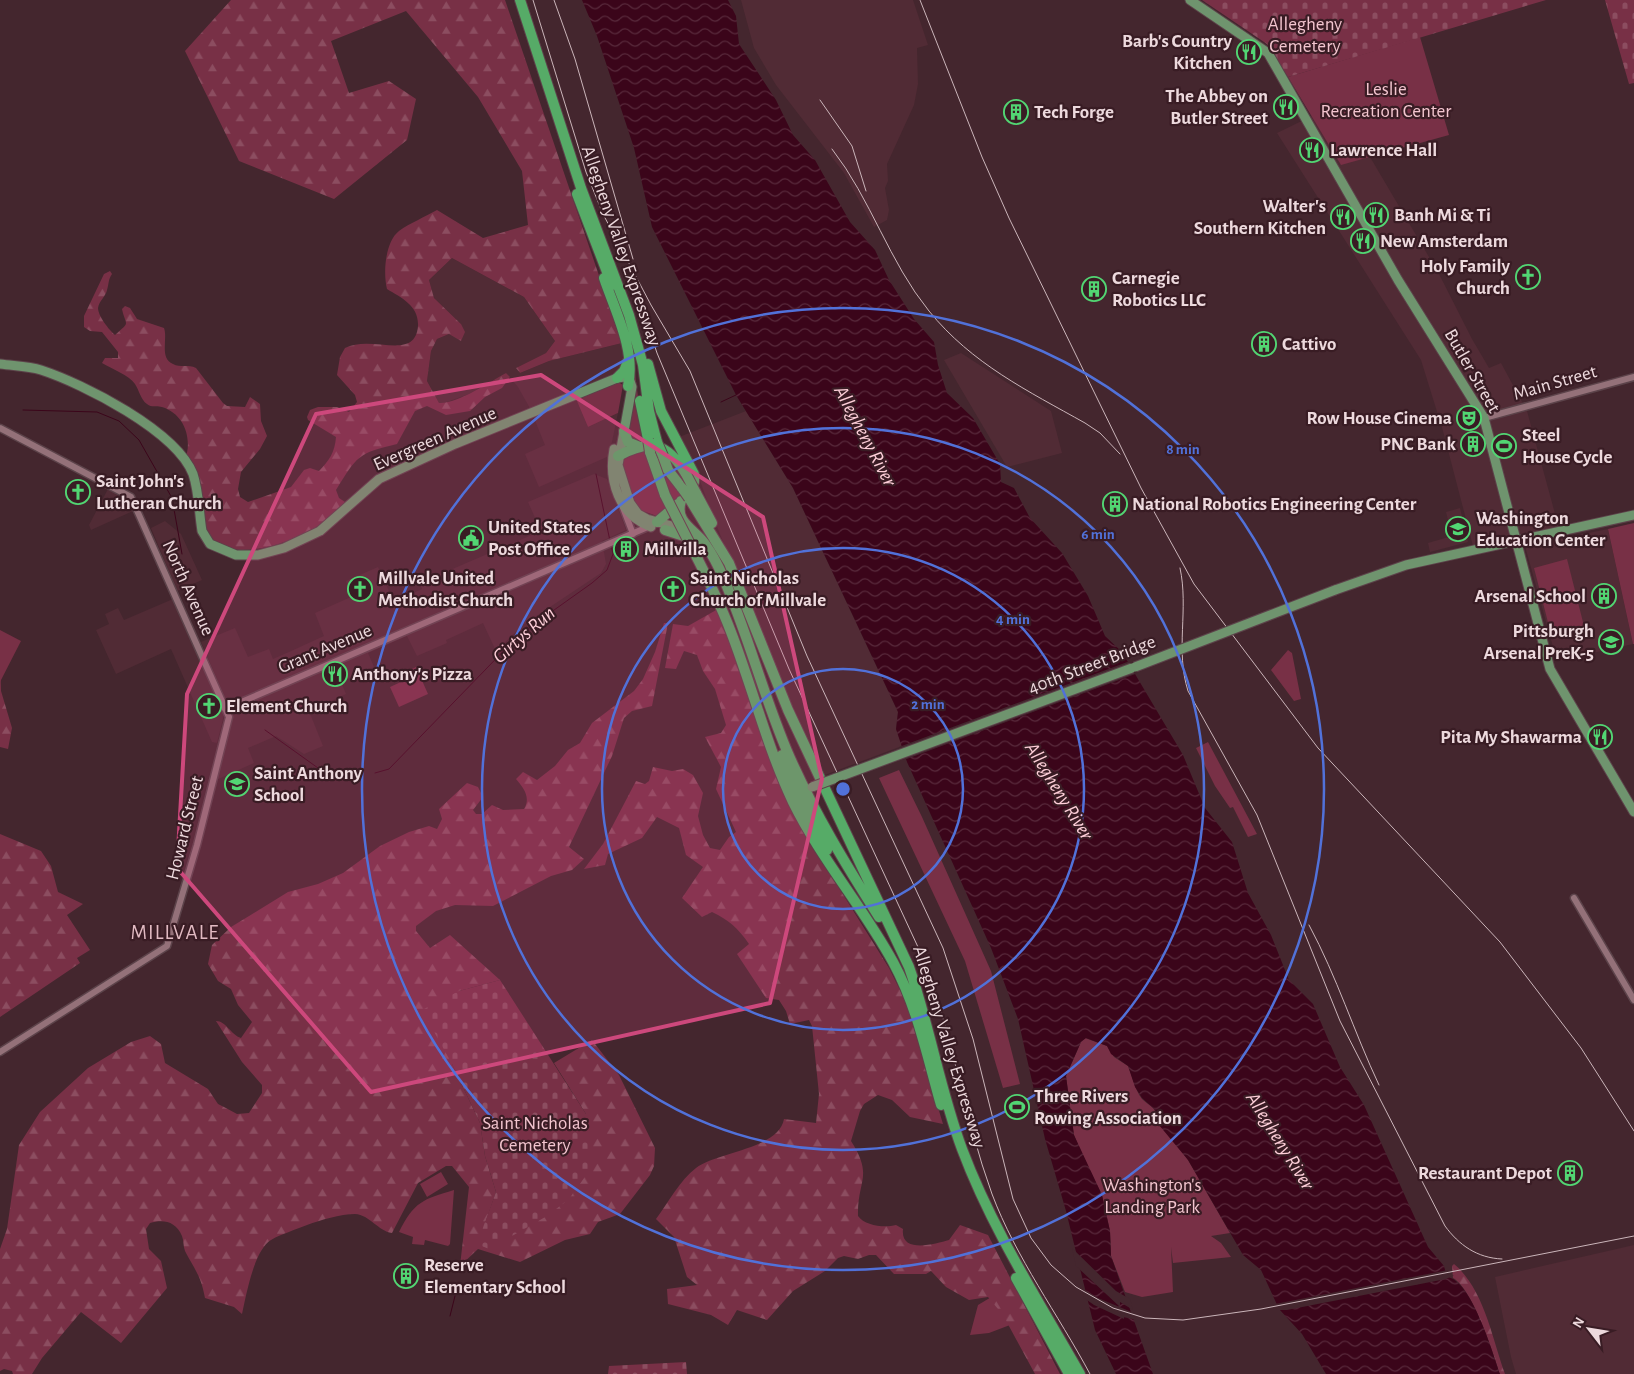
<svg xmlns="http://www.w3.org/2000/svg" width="1634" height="1374" font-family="'Alegreya Sans',sans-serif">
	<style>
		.built { fill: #512b35 }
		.green { fill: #783046 }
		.forest { fill: url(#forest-firs) }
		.cemetery { fill: url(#cemetery-stones) }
		.water { fill: url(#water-waves) }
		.pier { fill: #44262e }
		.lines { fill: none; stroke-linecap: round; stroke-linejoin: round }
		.stream { stroke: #3b051a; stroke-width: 1 }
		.minor-casing { stroke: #5c434a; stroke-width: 9 }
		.major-casing { stroke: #5c434a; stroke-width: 11 }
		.highway-casing { stroke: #5c434a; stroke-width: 12 }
		.minor { stroke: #947179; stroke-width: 6 }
		.major { stroke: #6f946e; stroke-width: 9 }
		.highway { stroke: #56ab67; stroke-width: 10 }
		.rail { stroke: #cbb5ba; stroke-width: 1 }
		.major-bridge-casing { stroke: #5c434a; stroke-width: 11; stroke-linecap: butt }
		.highway-bridge-casing { stroke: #5c434a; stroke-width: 12; stroke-linecap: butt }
		.major-bridge { stroke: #6f946e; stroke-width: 9 }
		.highway-bridge { stroke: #56ab67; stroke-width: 10 }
		.marked { fill: #cd487c; fill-opacity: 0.2; stroke: #cd487c; stroke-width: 4; stroke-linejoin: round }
		.ring { fill: none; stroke: #5171d9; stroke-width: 2.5 }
		.labels { text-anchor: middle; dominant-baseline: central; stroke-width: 4.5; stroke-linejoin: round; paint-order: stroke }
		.park-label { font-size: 19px; fill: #f3c5cf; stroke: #391c24 }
		.poi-label { font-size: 19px; font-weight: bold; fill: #edd9dd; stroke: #391c24; text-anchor: start }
		.street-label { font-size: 19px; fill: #edd9dd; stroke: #391c24 }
		.water-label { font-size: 20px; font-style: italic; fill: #fecfd9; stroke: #391c24 }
		.quarter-label { font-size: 21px; letter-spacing: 1px; fill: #e1bac2; stroke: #391c24 }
		.centre { fill: #5171d9; stroke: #391c24; stroke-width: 2.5 }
		.ring-label { font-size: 15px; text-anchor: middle; font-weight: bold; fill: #5171d9; stroke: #391c24; stroke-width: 4.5; stroke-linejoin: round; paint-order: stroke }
	</style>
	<defs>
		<pattern id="forest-firs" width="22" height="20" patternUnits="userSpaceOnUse" patternTransform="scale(1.25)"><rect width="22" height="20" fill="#783046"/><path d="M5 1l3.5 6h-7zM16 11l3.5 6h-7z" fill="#8c4d60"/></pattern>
		<pattern id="cemetery-stones" width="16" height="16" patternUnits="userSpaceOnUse" patternTransform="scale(1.25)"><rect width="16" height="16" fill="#783046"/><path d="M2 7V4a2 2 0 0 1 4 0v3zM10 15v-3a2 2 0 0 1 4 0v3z" fill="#8c4d60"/></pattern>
		<pattern id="water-waves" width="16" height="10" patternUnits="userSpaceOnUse" patternTransform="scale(1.25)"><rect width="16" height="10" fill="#3b051a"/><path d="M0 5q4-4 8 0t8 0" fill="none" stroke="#58293b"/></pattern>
	</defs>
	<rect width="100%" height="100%" fill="#44262e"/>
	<path class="built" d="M741 0H913L928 45 917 48 918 84 914 105 887 164 888 181 885 188 889 210 887 220 874 227 844 173 776 85 754 48Z
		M1312 116 1341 164 1370 157 1439 274 1472 339 1489 368 1501 363 1527 411 1560 532 1473 546 1443 431 1421 360 1277 133Z
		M452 258 524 297 555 341 546 353 516 368 520 373 549 361 622 343 626 358 624 368 615 375 531 410 518 387 506 373 469 394 444 403H439L427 381 431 351 437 339 449 334 461 324 434 298 429 280Z
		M961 353 1051 411 1062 453 1007 467 944 360Z
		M576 399 588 427 618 413 609 456 539 487 525 454 545 445 534 418Z
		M746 411 793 488 898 712 896 729 902 746 822 776 788 700 711 512 695 466 679 437Z
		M594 474 607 479 626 530 602 541 606 564 601 573 523 625 496 651 483 623 446 640 447 643 417 656 407 636 368 653 374 667 341 682 346 694 309 711 323 746 304 754 276 736 248 748 254 763 216 780 233 716 201 642 235 628 248 657 269 649 273 659 289 652 324 636 315 613 351 597 346 581 378 567 394 602 422 589 420 583 541 531 528 502Z
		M108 489 122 497 133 511 91 530 89 525Z
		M1460 508 1468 542 1430 552 1428 543 1452 536 1446 512Z
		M165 521 181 534 202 580 177 591 151 528Z
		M1608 529 1633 644 1557 661 1525 546Z
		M173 599 224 715 217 743 212 742 171 649 116 674 96 630 109 624 105 614 118 608 124 620Z
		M1634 1245V1374H1516L1511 1357 1495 1277Z"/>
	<path class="green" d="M1420 37 1449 135 1341 165 1288 77Z
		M630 357 635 373 644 444 632 442 628 430Z
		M618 382 623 385 618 413 588 427 576 399Z
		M646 449 659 467 661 461 681 496 657 516 637 509 624 478 621 458H625Z
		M1634 523V644H1633L1608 529Z
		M1567 559 1584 626 1551 634 1534 568Z
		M0 630 21 641 0 682Z
		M1288 650 1292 653 1301 699 1294 701 1271 670Z
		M416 667 428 694 399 707 390 687 403 681 400 675Z
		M1208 742 1257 834 1248 837 1233 807 1230 808 1215 786 1196 748Z
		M899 770 922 817 991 971 1020 1084 1003 1088 965 961 879 778Z
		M1085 1038 1107 1046 1114 1057 1128 1066C1133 1077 1134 1088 1142 1099 1148 1105 1156 1107 1157 1117L1188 1160 1230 1233 1211 1236 1221 1243 1231 1257 1173 1263 1171 1247 1173 1292 1142 1297 1125 1292 1111 1256 1110 1231 1102 1195 1080 1150 1074 1135 1071 1116 1066 1076 1081 1042Z
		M441 1172 448 1184 427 1197 420 1184Z
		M454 1190 450 1244 448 1246 425 1240 424 1245 412 1244 413 1237 399 1232C414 1202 423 1199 454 1190Z
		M993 1296 1010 1325 989 1333 970 1335 978 1305Z"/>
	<path class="forest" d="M231 0H505L622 343 549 361 520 373 516 368 546 353 555 341 524 297 452 258 429 280 434 298 461 324 465 332 461 341 449 334 437 339 431 351 427 381 439 403C458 404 489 382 506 373L510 377 502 388 485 397 470 411 446 415 427 406 415 411 397 444C358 453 357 456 336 490L339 498 345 502C335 512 323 523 312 530 286 544 222 567 206 530L197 476 185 455 187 453C191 434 182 413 162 407 156 405 152 408 147 404 141 400 139 390 135 384 129 375 112 369 102 363L105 358H118V352L102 332 90 331 84 327V316L104 274 110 271 112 274C108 280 109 283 107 290 106 296 99 301 98 308 98 316 109 330 115 335 131 321 126 327 122 309L125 306 130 308 137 319 164 328C168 339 159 358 173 364 180 368 188 364 196 368L223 403 227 406 245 407 250 397 260 404 261 421 267 436 260 449 241 472 238 489 240 497 248 502 291 487 304 470 310 468 319 471C329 461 335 452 336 437L308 420 307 417 310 410 318 407H337L349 412 357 402 355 395 337 375 340 357 345 348C372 334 415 362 418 326 419 306 402 298 387 289 383 273 385 242 399 231 410 223 425 217 437 210L483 238 528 225 522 171 478 97 406 11 331 41 349 93 389 81 416 99 407 140 334 199 239 161 185 51Z
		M718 609 766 750 809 840 889 968 906 1002 943 1124 910 1117 892 1100 878 1095 864 1104 860 1111 851 1141C874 1177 857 1180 858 1216 865 1226 885 1228 896 1225L903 1229C900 1254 935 1244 949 1240L960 1225 988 1235 1060 1374H1035L1003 1315 988 1297 969 1300 946 1287 931 1271 926 1274H894L876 1255H869L858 1259 844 1256 838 1258 825 1271 793 1291 767 1320 737 1310 728 1325 711 1315 668 1304 667 1289 697 1285 687 1277 674 1237 656 1219C668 1203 680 1180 696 1168 717 1152 779 1149 784 1119L816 1123 819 1094 812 1026 809 1020 790 1024 786 1011 779 1000 766 998 737 954 749 944C738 928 729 920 712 912L702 917 682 898 703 867 686 855 679 828 657 817 642 838 608 854 605 865 584 869 603 844 636 781 645 784 649 781 653 767 672 771 683 769 693 775 703 793 698 816 703 835 710 848 720 850 729 837 736 832 716 789 721 767 705 737 721 733 726 725 715 689 703 671 697 655 684 651 676 669 665 668 673 624 688 626Z
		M664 623H668L652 706 632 711 624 718 612 756 569 847 584 859 572 870 551 876 493 906 455 905 436 911 416 926V931L430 948 450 935 500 980 459 991 452 1064 480 1123 485 1156 496 1192 480 1238 586 1114 554 1063 592 1040 619 1075 655 1148 654 1166 650 1175 620 1214 598 1222 590 1234 565 1240 520 1262 478 1249 460 1266 469 1187 452 1166H446L418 1183 392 1233C378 1231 370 1215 355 1214 340 1214 321 1220 307 1225 295 1230 281 1234 271 1240 254 1250 246 1296 242 1314L234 1307 205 1298C201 1276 195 1270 185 1251 183 1246 184 1241 182 1236 176 1221 163 1219 150 1223L146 1229 149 1249 161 1261 167 1288 121 1343 81 1312 42 1358 32 1374H13L12 1371 4 1369 0 1371V1249L7 1229 19 1145 40 1112 88 1068 131 1042 150 1036 161 1044 165 1063 208 1089 218 1104 224 1107 237 1114 249 1113 262 1093V1085L242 1062 216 1021C226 1021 231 1035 241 1038L252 1022 238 1005 231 989 218 981 208 964 212 945 231 927 288 892 318 884 343 873 380 846 409 832 429 826 437 829 442 819 439 809 467 783 478 787 483 797 473 810 476 814H482L492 805 503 810 524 809C531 798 524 788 516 779L523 772 537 780 555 766 568 750 580 743 592 723 634 691 643 679 655 652Z
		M0 651 1 691 12 728 8 749 0 747Z
		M0 834 41 851 51 866 58 892 83 904 67 915 90 950 77 958 80 963 0 1017Z
		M1454 1264C1484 1289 1492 1338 1505 1374H1500C1493 1352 1472 1288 1453 1278L1452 1266Z"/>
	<path class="cemetery" d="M1202 0H1546L1288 77 1267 44Z
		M1605 0H1634V83L1629 84Z
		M500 980 586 1114 592 1153 587 1174 569 1199 547 1216 489 1249 477 1244 496 1192 485 1156 480 1123 452 1064 422 1010 459 991Z
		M686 1362 687 1374H608L609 1366Z"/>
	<path class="water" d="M582 0H728L736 16 739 44 776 100 793 135 815 160 850 222 875 250 889 280 914 319 934 342 938 365 947 393 973 418 1000 464 1001 482 1014 488 1030 518 1062 553 1088 596 1105 636 1122 652 1183 755 1205 808 1232 842 1248 893 1271 935 1289 980 1313 1004 1340 1067 1364 1105 1428 1247 1444 1266 1447 1277C1471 1279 1493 1353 1500 1374H1326L1302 1334 1279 1309 1261 1270 1243 1255 1188 1160 1159 1125 1155 1110 1142 1098 1135 1087 1128 1066 1111 1054 1107 1046 1086 1038 1081 1042 1066 1076 1074 1135 1102 1195 1110 1231 1111 1256 1153 1374H1116L1095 1330 1066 1211 1045 1139 1018 1019 991 948 907 762 896 729 898 712 793 488 736 395 652 227 634 148 597 36Z"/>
	<path class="pier" d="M1130 661 1138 673 904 760 899 747Z
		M1072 1248 1116 1291 1130 1299 1133 1310 1120 1302V1307L1076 1266Z
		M1448 1270 1449 1275H1454L1446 1279 1287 1310H1277L1275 1304Z
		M1081 1288 1098 1298 1134 1313 1136 1320 1124 1317V1319L1094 1305 1084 1298Z"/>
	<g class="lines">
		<path class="stream" d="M721 402 736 395
			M23 410 97 412 119 421 139 440 172 498 182 554
			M596 474 610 541
			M265 730 318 768 356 774
			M375 773 389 769 519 635 592 583 607 570 613 554 611 545
			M450 1316 455 1296"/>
		<defs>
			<path id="minor" d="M1484 418 1634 377
				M0 428 131 497 229 717 197 845 167 946 0 1052
				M622 505 633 534
				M225 709 650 526
				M1574 898 1634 1000"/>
			<path id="major" d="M1190 0 1268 53 1398 280 1484 418 1550 669 1634 812
				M0 364C14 366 28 366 41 370 84 384 176 431 193 474 199 492 199 513 202 531L210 544 236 555H258L284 548 320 531 379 479 455 444 617 378 625 377 630 381 632 387 618 465 630 503 638 514 647 519 686 530
				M614 449C608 481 619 515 651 527
				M1335 590 1406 565 1634 515"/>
			<path id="highway" d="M520 0 581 188 629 315 643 365 649 411 657 442
				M577 194 612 285
				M604 278C615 311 636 350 628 386
				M648 364 661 411 694 474V482L690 491
				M617 378 624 371 628 361
				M640 401 648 439
				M624 431 628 442 640 447
				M650 452 665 495
				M618 456C650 439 667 442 686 474
				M663 456 668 470 682 488
				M696 493 712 523
				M689 498 729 563 788 710 909 967C930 1027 940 1090 962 1149 992 1229 1038 1300 1080 1374
				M681 501C674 522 694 529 705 544 712 554 718 565 723 577 749 636 764 699 790 758 815 814 846 865 879 917
				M657 522 678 504
				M665 530 690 538
				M693 550C707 577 720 603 731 632 753 689 767 747 793 802 821 859 863 907 893 962 917 1006 927 1056 941 1105
				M782 755 803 806 827 850
				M1016 1278 1069 1374"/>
		</defs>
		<use href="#minor" class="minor-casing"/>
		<use href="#major" class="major-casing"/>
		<use href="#highway" class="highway-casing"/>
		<use href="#minor" class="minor"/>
		<use href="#major" class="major"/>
		<use href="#highway" class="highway"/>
		<path class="rail" d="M533 0 586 172 603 214 651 305 690 371 807 656 943 948 973 1039 1013 1199 1031 1238 1051 1265 1076 1287 1113 1308 1145 1318 1183 1320 1261 1309 1634 1236
			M554 0 575 59 633 259
			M920 0 982 157 1009 218 1141 488 1194 584 1318 748 1500 942 1581 1048 1634 1131
			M820 100 852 146 866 191
			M832 149C871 199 889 262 929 311 972 364 1028 391 1085 423L1100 433 1120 454
			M637 293 657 353 789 669 924 960C953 1036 964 1117 992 1194 1016 1258 1058 1314 1090 1374
			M1180 568C1189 609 1175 650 1188 691L1257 815 1340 1021 1445 1226C1459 1245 1477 1258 1502 1259
			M1309 925C1337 977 1354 1032 1379 1085"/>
		<defs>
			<path id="major-bridge" d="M1135 667 1335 590
				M812 787 1132 668"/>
			<path id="highway-bridge" d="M648 439 650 452
				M657 442 663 456
				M686 474 696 493
				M682 488 689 498
				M665 495 693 550"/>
		</defs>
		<use href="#major-bridge" class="major-bridge-casing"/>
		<use href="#highway-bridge" class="highway-bridge-casing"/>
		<use href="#major-bridge" class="major-bridge"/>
		<use href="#highway-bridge" class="highway-bridge"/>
	</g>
	<path class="marked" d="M541 375 763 517 822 779 770 1003 371 1092 177 868 187 694 316 414Z"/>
	<g class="ring">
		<circle cx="843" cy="789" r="120"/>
		<circle cx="843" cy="789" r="241"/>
		<circle cx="843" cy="789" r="361"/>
		<circle cx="843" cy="789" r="481"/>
	</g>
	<defs>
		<symbol id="restaurant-ring" viewBox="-11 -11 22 22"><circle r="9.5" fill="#391c24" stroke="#52d673" stroke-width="1.5"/><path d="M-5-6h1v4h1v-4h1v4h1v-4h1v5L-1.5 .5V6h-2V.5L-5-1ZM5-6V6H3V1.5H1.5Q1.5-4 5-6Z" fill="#52d673"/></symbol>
		<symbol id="building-ring" viewBox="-11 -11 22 22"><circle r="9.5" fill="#391c24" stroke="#52d673" stroke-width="1.5"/><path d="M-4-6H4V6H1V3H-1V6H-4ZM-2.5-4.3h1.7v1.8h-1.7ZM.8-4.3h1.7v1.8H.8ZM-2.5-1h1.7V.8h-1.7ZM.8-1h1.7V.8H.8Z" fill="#52d673"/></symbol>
		<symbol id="church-ring" viewBox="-11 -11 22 22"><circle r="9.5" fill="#391c24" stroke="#52d673" stroke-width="1.5"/><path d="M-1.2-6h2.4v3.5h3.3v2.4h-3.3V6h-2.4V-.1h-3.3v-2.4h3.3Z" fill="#52d673"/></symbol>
		<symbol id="theatre-ring" viewBox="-11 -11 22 22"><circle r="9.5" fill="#391c24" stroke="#52d673" stroke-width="1.5"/><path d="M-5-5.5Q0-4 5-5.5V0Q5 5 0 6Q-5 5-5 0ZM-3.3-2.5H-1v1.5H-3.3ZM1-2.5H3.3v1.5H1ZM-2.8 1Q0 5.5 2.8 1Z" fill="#52d673"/></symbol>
		<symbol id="stadium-ring" viewBox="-11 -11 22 22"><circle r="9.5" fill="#391c24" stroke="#52d673" stroke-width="1.5"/><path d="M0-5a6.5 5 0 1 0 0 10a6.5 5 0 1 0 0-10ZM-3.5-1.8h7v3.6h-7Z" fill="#52d673"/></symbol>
		<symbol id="school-ring" viewBox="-11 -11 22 22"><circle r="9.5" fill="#391c24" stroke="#52d673" stroke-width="1.5"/><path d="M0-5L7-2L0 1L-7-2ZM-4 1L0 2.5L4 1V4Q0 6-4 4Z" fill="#52d673"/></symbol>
		<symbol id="civic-ring" viewBox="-11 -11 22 22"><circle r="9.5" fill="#391c24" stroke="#52d673" stroke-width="1.5"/><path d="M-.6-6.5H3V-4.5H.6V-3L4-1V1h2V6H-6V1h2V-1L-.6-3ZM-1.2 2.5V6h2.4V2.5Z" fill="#52d673"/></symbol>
	</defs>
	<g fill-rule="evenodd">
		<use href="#restaurant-ring" x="1235" y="38" width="28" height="28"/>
		<use href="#restaurant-ring" x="1272" y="93" width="28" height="28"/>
		<use href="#building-ring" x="1002" y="98" width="28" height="28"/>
		<use href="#restaurant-ring" x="1298" y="136" width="28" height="28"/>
		<use href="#restaurant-ring" x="1362" y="201" width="28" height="28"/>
		<use href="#restaurant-ring" x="1329" y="203" width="28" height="28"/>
		<use href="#restaurant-ring" x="1349" y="227" width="28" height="28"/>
		<use href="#church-ring" x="1514" y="263" width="28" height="28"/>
		<use href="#building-ring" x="1080" y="275" width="28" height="28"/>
		<use href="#building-ring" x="1250" y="330" width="28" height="28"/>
		<use href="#theatre-ring" x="1455" y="404" width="28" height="28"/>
		<use href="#building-ring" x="1459" y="430" width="28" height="28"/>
		<use href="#stadium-ring" x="1490" y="432" width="28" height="28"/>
		<use href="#church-ring" x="64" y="478" width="28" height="28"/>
		<use href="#building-ring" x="1101" y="490" width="28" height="28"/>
		<use href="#school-ring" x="1444" y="515" width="28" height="28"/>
		<use href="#civic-ring" x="457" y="524" width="28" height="28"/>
		<use href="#building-ring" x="612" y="535" width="28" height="28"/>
		<use href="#church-ring" x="346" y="575" width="28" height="28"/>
		<use href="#church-ring" x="659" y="575" width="28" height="28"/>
		<use href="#building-ring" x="1590" y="582" width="28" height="28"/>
		<use href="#school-ring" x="1597" y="628" width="28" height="28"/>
		<use href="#restaurant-ring" x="321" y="660" width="28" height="28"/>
		<use href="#church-ring" x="195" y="692" width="28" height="28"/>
		<use href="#restaurant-ring" x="1586" y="723" width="28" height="28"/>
		<use href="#school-ring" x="223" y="770" width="28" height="28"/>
		<use href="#stadium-ring" x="1003" y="1093" width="28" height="28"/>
		<use href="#building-ring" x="1556" y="1159" width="28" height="28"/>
		<use href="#building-ring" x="392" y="1262" width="28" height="28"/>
	</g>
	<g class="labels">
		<g class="park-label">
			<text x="1305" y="24">Allegheny<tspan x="1305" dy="22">Cemetery</tspan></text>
			<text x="1386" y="89">Leslie<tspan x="1386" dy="22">Recreation Center</tspan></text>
			<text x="535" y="1123">Saint Nicholas<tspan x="535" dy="22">Cemetery</tspan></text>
			<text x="1152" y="1185">Washington's<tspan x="1152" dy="22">Landing Park</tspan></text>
		</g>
		<g class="poi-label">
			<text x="1232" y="41" text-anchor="end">Barb's Country<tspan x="1232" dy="22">Kitchen</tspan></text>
			<text x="1268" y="96" text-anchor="end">The Abbey on<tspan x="1268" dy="22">Butler Street</tspan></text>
			<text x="1034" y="112">Tech Forge</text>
			<text x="1330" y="150">Lawrence Hall</text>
			<text x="1326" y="206" text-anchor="end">Walter's<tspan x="1326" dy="22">Southern Kitchen</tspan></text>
			<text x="1394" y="215">Banh Mi &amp; Ti</text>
			<text x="1380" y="241">New Amsterdam</text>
			<text x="1510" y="266" text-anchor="end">Holy Family<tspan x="1510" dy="22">Church</tspan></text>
			<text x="1112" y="278">Carnegie<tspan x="1112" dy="22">Robotics LLC</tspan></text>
			<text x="1282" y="344">Cattivo</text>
			<text x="1452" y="418" text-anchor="end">Row House Cinema</text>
			<text x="1522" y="435">Steel<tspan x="1522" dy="22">House Cycle</tspan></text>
			<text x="1456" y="444" text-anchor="end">PNC Bank</text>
			<text x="96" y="481">Saint John's<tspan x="96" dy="22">Lutheran Church</tspan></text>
			<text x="1132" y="504">National Robotics Engineering Center</text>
			<text x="1476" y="518">Washington<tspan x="1476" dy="22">Education Center</tspan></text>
			<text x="488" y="527">United States<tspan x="488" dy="22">Post Office</tspan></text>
			<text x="644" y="549">Millvilla</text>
			<text x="378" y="578">Millvale United<tspan x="378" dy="22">Methodist Church</tspan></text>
			<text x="690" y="578">Saint Nicholas<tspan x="690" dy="22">Church of Millvale</tspan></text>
			<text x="1586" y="596" text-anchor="end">Arsenal School</text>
			<text x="1594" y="631" text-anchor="end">Pittsburgh<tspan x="1594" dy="22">Arsenal PreK-5</tspan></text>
			<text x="352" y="674">Anthony's Pizza</text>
			<text x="226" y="706">Element Church</text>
			<text x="1582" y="737" text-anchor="end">Pita My Shawarma</text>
			<text x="254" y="773">Saint Anthony<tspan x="254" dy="22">School</tspan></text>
			<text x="1034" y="1096">Three Rivers<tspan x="1034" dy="22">Rowing Association</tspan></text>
			<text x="1552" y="1173" text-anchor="end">Restaurant Depot</text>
			<text x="424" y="1265">Reserve<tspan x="424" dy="22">Elementary School</tspan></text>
		</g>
		<g class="street-label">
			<text transform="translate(621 246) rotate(71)">Allegheny Valley Expressway</text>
			<text transform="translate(1472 371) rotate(60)">Butler Street</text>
			<text transform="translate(1555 383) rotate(-16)">Main Street</text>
			<text transform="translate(435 439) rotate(-24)">Evergreen Avenue</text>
			<text transform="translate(188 588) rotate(66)">North Avenue</text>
			<text transform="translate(325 649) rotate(-23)">Grant Avenue</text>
			<text transform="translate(1092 665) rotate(-21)">40th Street Bridge</text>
			<text transform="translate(185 828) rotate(-76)">Howard Street</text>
			<text transform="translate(949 1047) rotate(73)">Allegheny Valley Expressway</text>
		</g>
		<g class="water-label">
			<text transform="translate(865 436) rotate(62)">Allegheny River</text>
			<text transform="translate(524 635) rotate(-41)">Girtys Run</text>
			<text transform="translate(1059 791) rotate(58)">Allegheny River</text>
			<text transform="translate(1280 1141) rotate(58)">Allegheny River</text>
		</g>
		<g class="quarter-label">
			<text x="175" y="932">MILLVALE</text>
		</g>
	</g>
	<circle cx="843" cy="789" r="8" class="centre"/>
	<g class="ring-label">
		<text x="1183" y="454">8 min</text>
		<text x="1098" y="539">6 min</text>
		<text x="1013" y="624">4 min</text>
		<text x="928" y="709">2 min</text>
	</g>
	<g transform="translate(1589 1329) rotate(301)" stroke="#391c24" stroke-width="4" paint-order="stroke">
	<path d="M0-4L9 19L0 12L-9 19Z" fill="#edd9dd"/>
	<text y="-8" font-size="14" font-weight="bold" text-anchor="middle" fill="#edd9dd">N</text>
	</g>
</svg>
